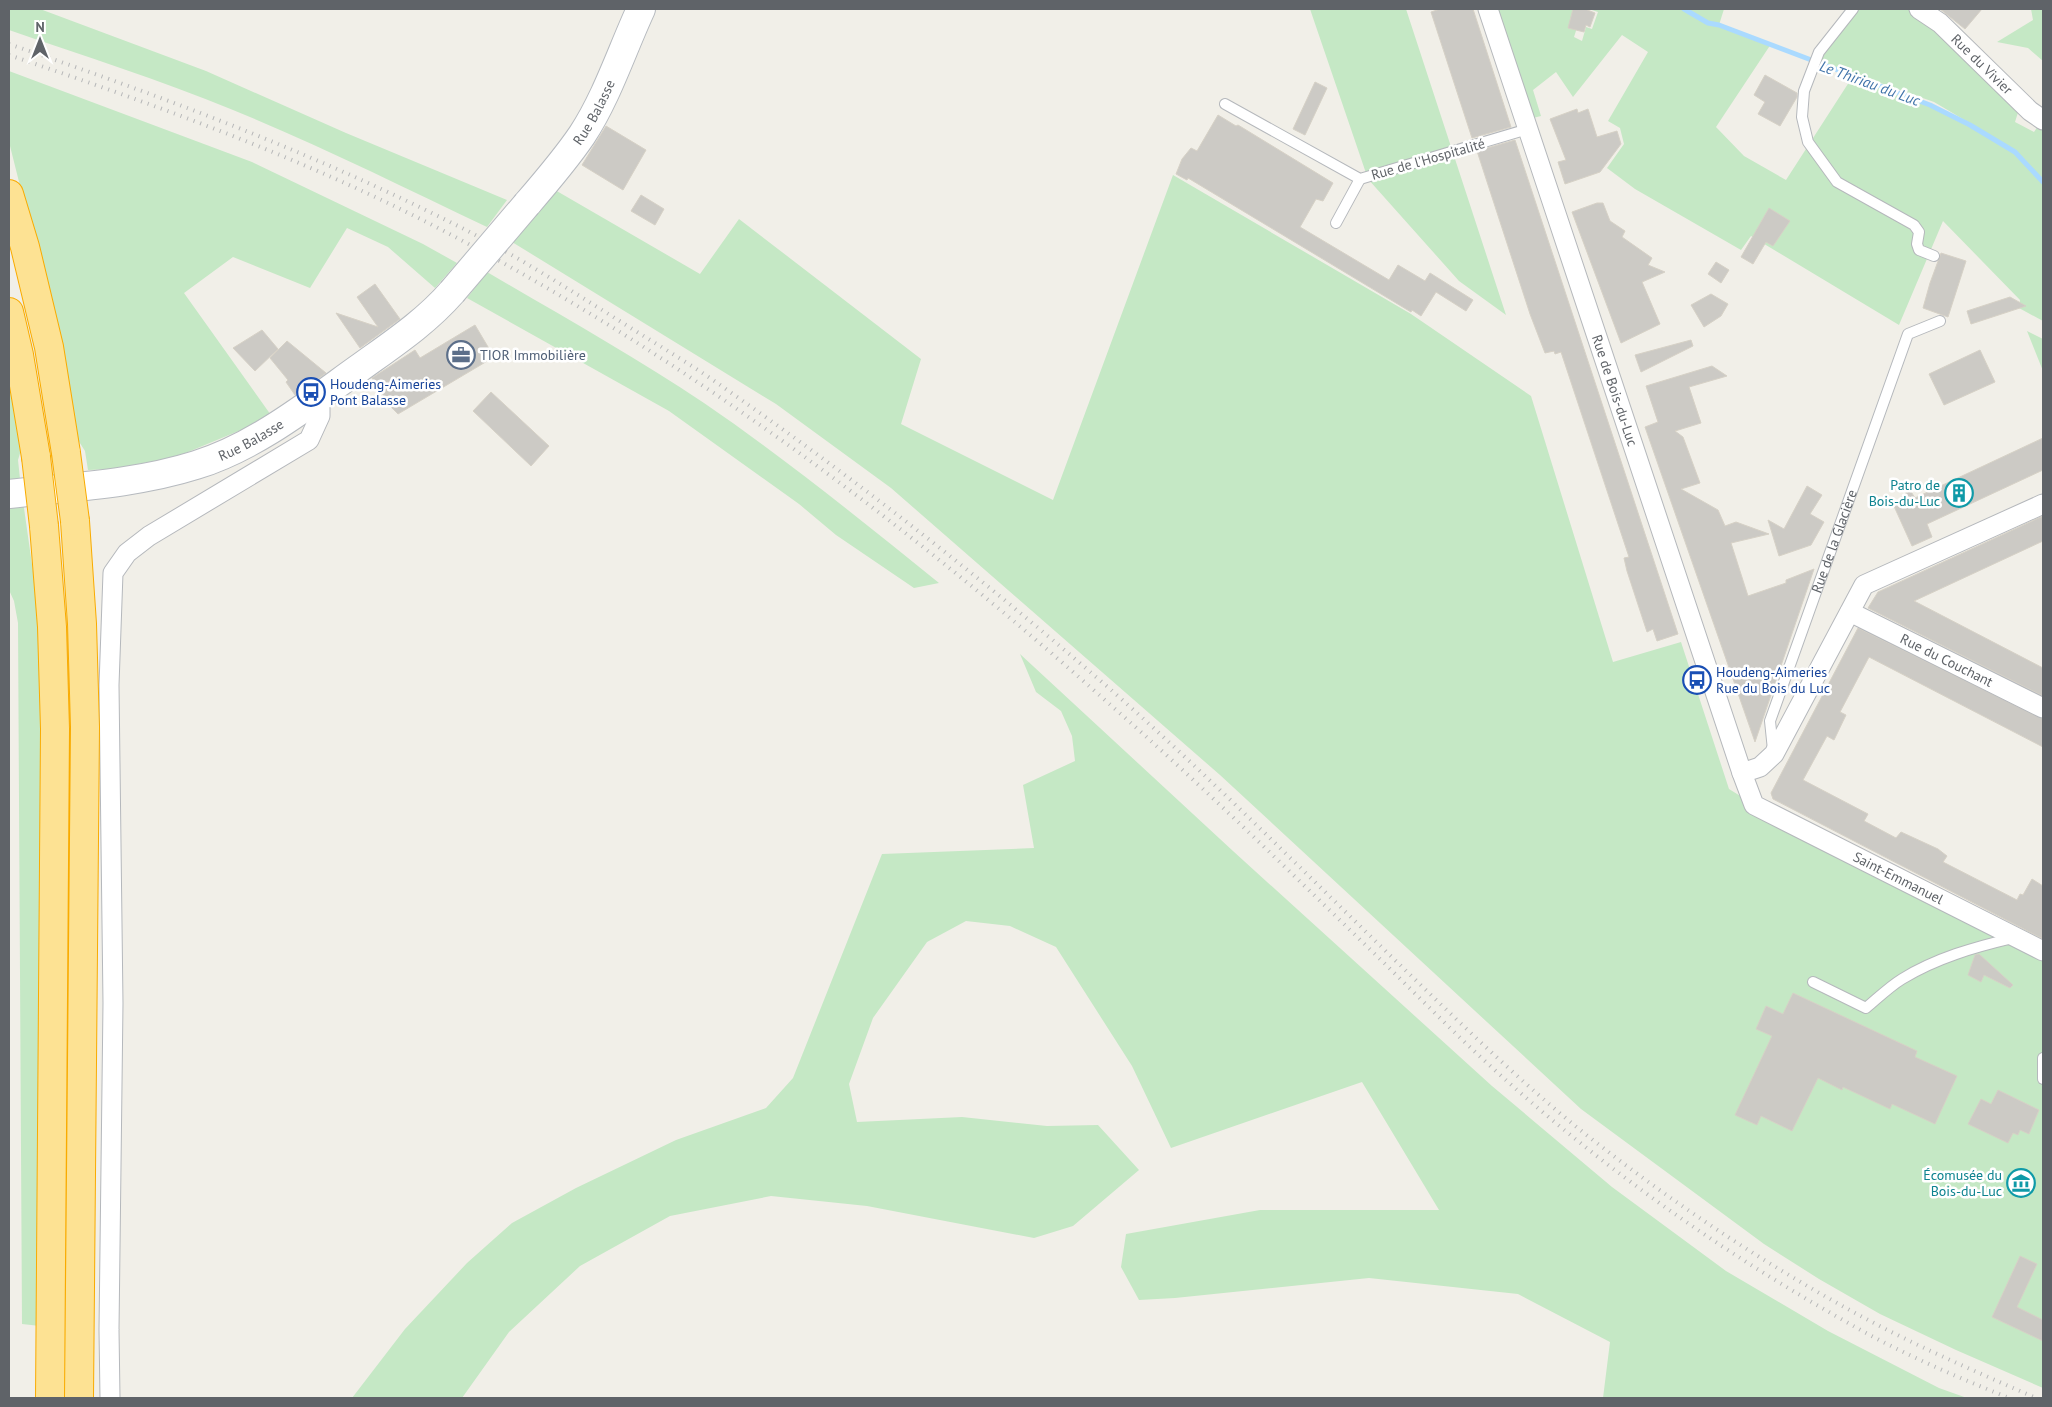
<svg xmlns="http://www.w3.org/2000/svg" width="2052" height="1407" font-family="'PT Sans',sans-serif">
	<style>
		.green { fill: #c5e8c5 }
		.lines { fill: none; stroke-linecap: round; stroke-linejoin: round }
		.stream { stroke: #aadaff; stroke-width: 5 }
		.building { fill: #cccac5; stroke: #d6d1c6 }
		.lane-casing { stroke: #b5b8bc; stroke-width: 12 }
		.street-casing { stroke: #b5b8bc; stroke-width: 21 }
		.secondary-casing { stroke: #b6babf; stroke-width: 30 }
		.highway-casing { stroke: #f9ab00; stroke-width: 30 }
		.lane { stroke: #fff; stroke-width: 10 }
		.street { stroke: #fff; stroke-width: 19 }
		.secondary { stroke: #fff; stroke-width: 28 }
		.highway { stroke: #fde293; stroke-width: 28 }
		.rail { stroke: #b6b7b8; stroke-width: 4; stroke-dasharray: 1 6; stroke-linecap: butt }
		.secondary-bridge-casing { stroke: #b6babf; stroke-width: 30; stroke-linecap: butt }
		.highway-bridge-casing { stroke: #f9ab00; stroke-width: 30; stroke-linecap: butt }
		.secondary-bridge { stroke: #fff; stroke-width: 28 }
		.highway-bridge { stroke: #fde293; stroke-width: 28 }
		.labels { text-anchor: middle; dominant-baseline: central; stroke-width: 5; stroke-linejoin: round; paint-order: stroke }
		.street-label { font-size: 14px; fill: #5f6368; stroke: #fff }
		.service-label { font-size: 14px; fill: #4e5e75; stroke: #fff; text-anchor: start }
		.transit-label { font-size: 14px; fill: #164399; stroke: #fff; text-anchor: start }
		.culture-label { font-size: 14px; fill: #0d838f; stroke: #fff; text-anchor: end }
		.water-label { font-size: 15px; font-style: italic; fill: #4174aa; stroke: #fff }
	</style>
	<rect width="100%" height="100%" fill="#f1efe8"/>
	<path class="green" d="M9 9H40L206 71 346 133 507 200 487 227C403 187 319 145 233 110 160 80 84 56 9 30Z
		M1310 9H1406L1506 315 1459 281 1368 179Z
		M1488 9H1583L1574 37 1582 41 1586 27 1592 29 1598 12 1589 9H1724L1719 25 1771 44 1716 127 1744 156 1786 180 1853 76 1930 105 1970 125 2015 152 2017 151 1934 102 1827 64 1820 59 1822 54 1857 9H1909L1948 35 2020 106 2015 122 2034 132 2040 123 2043 124V321L2019 308 2020 300 1943 221 1899 325 1751 236 1741 250 1635 189 1607 168 1624 144 1620 128 1608 121 1648 52 1622 35 1573 97 1556 72 1533 90 1541 116 1525 120Z
		M2031 9H2043V61L2028 48 1997 42 2033 20Z
		M9 71 252 162 423 244 457 263 435 288 388 247 347 228 310 288 233 257 184 293 278 425 241 430 176 457 112 469 88 470 85 451 78 440 61 349 9 142Z
		M1173 175 1411 314 1531 396 1613 662 1681 642 1729 789 1763 810 2043 951V1388L1956 1350 1880 1314 1819 1279 1764 1244 1581 1109 1220 775 891 488 776 404 512 242 555 190 700 274 739 219 921 359 901 424 1053 500Z
		M487 272C560 315 634 356 704 403 786 459 862 521 939 583L914 588 836 535 799 504 669 411 467 298Z
		M2027 331 2043 339V371Z
		M9 362 24 440 18 460 20 479 9 481Z
		M23 501 39 614 44 728 40 1326 22 1324 18 623 14 601 9 590V502Z
		M1020 654 1233 851 1492 1086 1612 1187 1726 1271 1828 1331 1939 1388 1967 1398H1603L1610 1342 1518 1294 1369 1278 1175 1298 1139 1300 1121 1267 1126 1234 1260 1210H1439L1362 1082 1171 1148 1132 1066 1056 947 1010 926 966 921 927 942 873 1018 849 1084 857 1122 962 1117 1047 1126 1098 1125 1139 1170 1073 1226 1034 1238 867 1206 771 1196 670 1216 580 1266 509 1332 462 1398H352L405 1329 467 1263 512 1223 576 1188 676 1140 766 1108 793 1078 882 854 1034 848 1023 785 1075 761 1072 736 1061 711 1036 692Z"/>
	<g class="lines">
		<path class="stream" d="M1684 9 1708 23 1719 25 1930 105 1970 125 2015 152 2043 182"/>
	</g>
	<path class="building" d="M1440 9H1473L1511 127 1472 138 1431 12Z
		M1573 9H1585L1595 13 1590 27 1586 25 1584 32 1568 28Z
		M1940 9H1982L1965 29Z
		M1765 75 1797 93V97L1780 126 1758 114 1765 102 1754 95Z
		M1315 82 1327 88 1305 135 1293 129Z
		M1577 109 1578 113 1588 109 1597 137 1617 131 1621 144 1600 172 1565 184 1558 162 1566 160 1550 119Z
		M1218 115 1236 126 1238 125 1333 183 1323 201 1316 199 1300 227 1389 280 1398 265 1425 281 1430 273 1473 300 1466 311 1436 292 1421 316 1412 310 1411 312 1188 178 1187 180 1176 174 1182 159 1191 148 1197 151Z
		M606 126 646 150 623 190 582 165Z
		M1515 140 1678 634 1657 641 1653 629 1647 632 1627 571 1624 558 1629 557 1561 352 1555 354 1554 351 1545 353 1530 314 1477 151Z
		M641 195 664 209 655 225 631 211Z
		M1597 203H1603L1610 221 1625 231 1622 237 1652 258 1648 265 1665 272 1642 282 1660 324 1621 343 1572 212Z
		M1769 208 1790 221 1773 246 1766 242 1753 264 1741 257Z
		M1941 253 1966 261 1948 317 1923 308 1930 283Z
		M1716 262 1729 270 1721 283 1708 274Z
		M375 284 400 319 360 348 336 313 378 327 357 297Z
		M1711 294 1728 304 1721 316 1704 327 1691 305Z
		M2010 297 2026 306 1971 324 1967 311Z
		M475 325 494 357 398 414 391 407 372 378 415 350 420 358Z
		M262 330 278 349 255 371 233 348Z
		M1691 340 1693 346 1641 372 1635 355Z
		M287 341 326 373 295 395 286 382 288 380 270 358Z
		M1980 350 1995 382 1944 405 1929 374Z
		M1712 366 1727 376 1689 387 1701 423 1675 431 1683 437 1700 483 1681 489 1718 510 1725 526 1736 522 1769 534 1731 543 1748 596 1786 583V580L1814 569 1755 742 1645 427 1658 422 1646 386Z
		M491 392 549 446 531 466 473 411Z
		M2043 438V470L1927 524 1932 537 1912 546 1893 504 1910 490 1915 498Z
		M1807 486 1822 495 1810 514 1824 522 1811 545 1779 556 1768 520 1784 529Z
		M2043 516V541L1914 601 2043 668V696L1868 608 1878 592Z
		M1858 628 2043 719V747L1869 657 1840 712 1846 715 1834 740 1827 736 1803 780 1868 814 1864 821 1896 838 1901 832 1938 849 1947 856 1943 862 2017 900 2020 894 2023 895 2032 879 2043 886V939L1773 799 1771 793Z
		M1979 954 2013 985 2010 988 1984 975 1981 982 1968 975 1975 955Z
		M1793 993 1917 1051 1915 1057 1957 1076 1935 1124 1892 1104 1890 1109 1843 1087 1842 1090 1818 1078 1792 1131 1761 1116 1757 1125 1735 1115 1772 1036 1756 1029 1766 1006 1783 1014Z
		M1998 1090 2039 1110 2029 1134 2020 1130 2018 1135 2013 1133 2008 1143 1968 1124 1981 1099 1991 1104Z
		M2020 1256 2037 1264 2017 1307 2043 1320V1341L1992 1317Z"/>
	<g class="lines">
		<defs>
			<g id="lane">
				<path d="M1853 9 1819 52 1804 91 1802 117 1808 142 1837 182 1914 225 1919 232 1917 244 1919 250 1934 256"/>
				<path d="M1225 104 1360 179 1528 129"/>
				<path d="M1336 223 1360 179"/>
				<path id="s1" d="M1773 750 1770 721 1908 334 1940 321"/>
				<path d="M1813 982 1866 1008C1878 998 1889 987 1902 979 1936 958 1975 947 2013 938"/>
				<path d="M2043 1058V1079"/>
			</g>
			<g id="street">
				<path id="s2" d="M1488 9 1742 773 1754 805 2043 951"/>
				<path id="s3" d="M1919 9 1940 23 2030 111 2043 120"/>
				<path id="s4" d="M1850 612 2043 708"/>
				<path d="M1742 773 1760 767 1774 754 1864 585 2043 504"/>
				<path d="M110 1398 109 1330 113 1003 109 685 113 573 127 553 149 536 309 440 320 416V398"/>
			</g>
			<g id="secondary">
				<path id="s5" d="M527 204C546 182 565 160 582 135 607 97 622 50 641 9"/>
				<path id="s6" d="M9 494C71 487 136 484 196 465 255 447 309 404 358 369 391 345 425 323 452 292"/>
			</g>
			<path id="highway" d="M9 194 25 247 49 347 66 453
				M9 312 19 355 36 457
				M75 521 82 624 85 727 79 1398
				M44 526 52 627 55 729 50 1398"/>
		</defs>
		<use href="#lane" class="lane-casing"/>
		<use href="#street" class="street-casing"/>
		<use href="#secondary" class="secondary-casing"/>
		<use href="#highway" class="highway-casing"/>
		<use href="#lane" class="lane"/>
		<use href="#street" class="street"/>
		<use href="#secondary" class="secondary"/>
		<use href="#highway" class="highway"/>
		<path class="rail" d="M9 44C161 96 311 152 456 225 514 254 570 290 626 325 661 347 697 368 730 392 862 484 989 584 1110 689 1209 776 1302 870 1397 962 1456 1019 1515 1077 1579 1129 1663 1196 1752 1256 1846 1308 1907 1342 1972 1370 2036 1398
			M9 55C162 107 317 163 461 240 695 365 908 525 1106 701 1201 784 1291 873 1382 961 1417 995 1451 1030 1487 1063 1595 1162 1715 1248 1843 1320 1896 1351 1952 1375 2009 1398"/>
		<defs>
			<path id="secondary-bridge" d="M452 292 527 204"/>
			<path id="highway-bridge" d="M66 453 75 521
				M36 457 44 526"/>
		</defs>
		<use href="#secondary-bridge" class="secondary-bridge-casing"/>
		<use href="#highway-bridge" class="highway-bridge-casing"/>
		<use href="#secondary-bridge" class="secondary-bridge"/>
		<use href="#highway-bridge" class="highway-bridge"/>
	</g>
	<defs>
		<symbol id="office-ring" viewBox="-11 -11 22 22"><circle r="9.5" fill="#fff" stroke="#5c6f8a" stroke-width="1.5"/><path d="M-6-3h4V-5.5h4V-3h4V5H-6ZM-1-4.5V-3h2v-1.5ZM-6 0V1H6V0Z" fill="#5c6f8a"/></symbol>
		<symbol id="bus-ring" viewBox="-11 -11 22 22"><circle r="9.5" fill="#fff" stroke="#1a4fb4" stroke-width="1.5"/><path d="M-5-6H5V4H4V6H2V4H-2V6H-4V4H-5ZM-3.5-4V0h7V-4ZM-3.5 1.2v1.5H-2V1.2ZM2 1.2v1.5H3.5V1.2Z" fill="#1a4fb4"/></symbol>
		<symbol id="building-ring" viewBox="-11 -11 22 22"><circle r="9.5" fill="#fff" stroke="#0f9aa8" stroke-width="1.5"/><path d="M-4-6H4V6H1V3H-1V6H-4ZM-2.5-4.3h1.7v1.8h-1.7ZM.8-4.3h1.7v1.8H.8ZM-2.5-1h1.7V.8h-1.7ZM.8-1h1.7V.8H.8Z" fill="#0f9aa8"/></symbol>
		<symbol id="museum-ring" viewBox="-11 -11 22 22"><circle r="9.5" fill="#fff" stroke="#0f9aa8" stroke-width="1.5"/><path d="M0-6L6-3V-2H-6V-3ZM-5-1h2V3h-2ZM-1-1h2V3h-2ZM3-1h2V3H3ZM-6 4H6V6H-6Z" fill="#0f9aa8"/></symbol>
	</defs>
	<g fill-rule="evenodd">
		<use href="#office-ring" x="445" y="339" width="32" height="32"/>
		<use href="#bus-ring" x="295" y="376" width="32" height="32"/>
		<use href="#building-ring" x="1943" y="477" width="32" height="32"/>
		<use href="#bus-ring" x="1681" y="664" width="32" height="32"/>
		<use href="#museum-ring" x="2005" y="1167" width="32" height="32"/>
	</g>
	<g class="labels">
		<g class="street-label">
			<text stroke="none"><textPath href="#s3" startOffset="84">Rue du Vivier</textPath></text>
			<text stroke="none"><textPath href="#s5" startOffset="114">Rue Balasse</textPath></text>
			<text transform="translate(1428 159) rotate(-16)">Rue de l'Hospitalité</text>
			<text stroke="none"><textPath href="#s2" startOffset="402">Rue de Bois-du-Luc</textPath></text>
			<text stroke="none"><textPath href="#s6" startOffset="250">Rue Balasse</textPath></text>
			<text stroke="none"><textPath href="#s1" startOffset="220">Rue de la Glacière</textPath></text>
			<text stroke="none"><textPath href="#s4" startOffset="108">Rue du Couchant</textPath></text>
			<text stroke="none"><textPath href="#s2" startOffset="1001">Saint-Emmanuel</textPath></text>
		</g>
		<g class="service-label">
			<text x="480" y="355">TIOR Immobilière</text>
		</g>
		<g class="transit-label">
			<text x="330" y="384">Houdeng-Aimeries<tspan x="330" dy="16">Pont Balasse</tspan></text>
			<text x="1716" y="672">Houdeng-Aimeries<tspan x="1716" dy="16">Rue du Bois du Luc</tspan></text>
		</g>
		<g class="culture-label">
			<text x="1940" y="485">Patro de<tspan x="1940" dy="16">Bois-du-Luc</tspan></text>
			<text x="2002" y="1175">Écomusée du<tspan x="2002" dy="16">Bois-du-Luc</tspan></text>
		</g>
		<g class="water-label">
			<text transform="translate(1870 83) rotate(20)">Le Thiriau du Luc</text>
		</g>
	</g>
	<rect width="2052" height="1407" fill="none" stroke="#5f6368" stroke-width="20"/>
	<g transform="translate(40 40)" stroke="#ffffff" stroke-width="4" paint-order="stroke">
	<path d="M0-4L9 19L0 12L-9 19Z" fill="#5f6368"/>
	<text y="-8" font-size="14" font-weight="bold" text-anchor="middle" fill="#5f6368">N</text>
	</g>
</svg>
